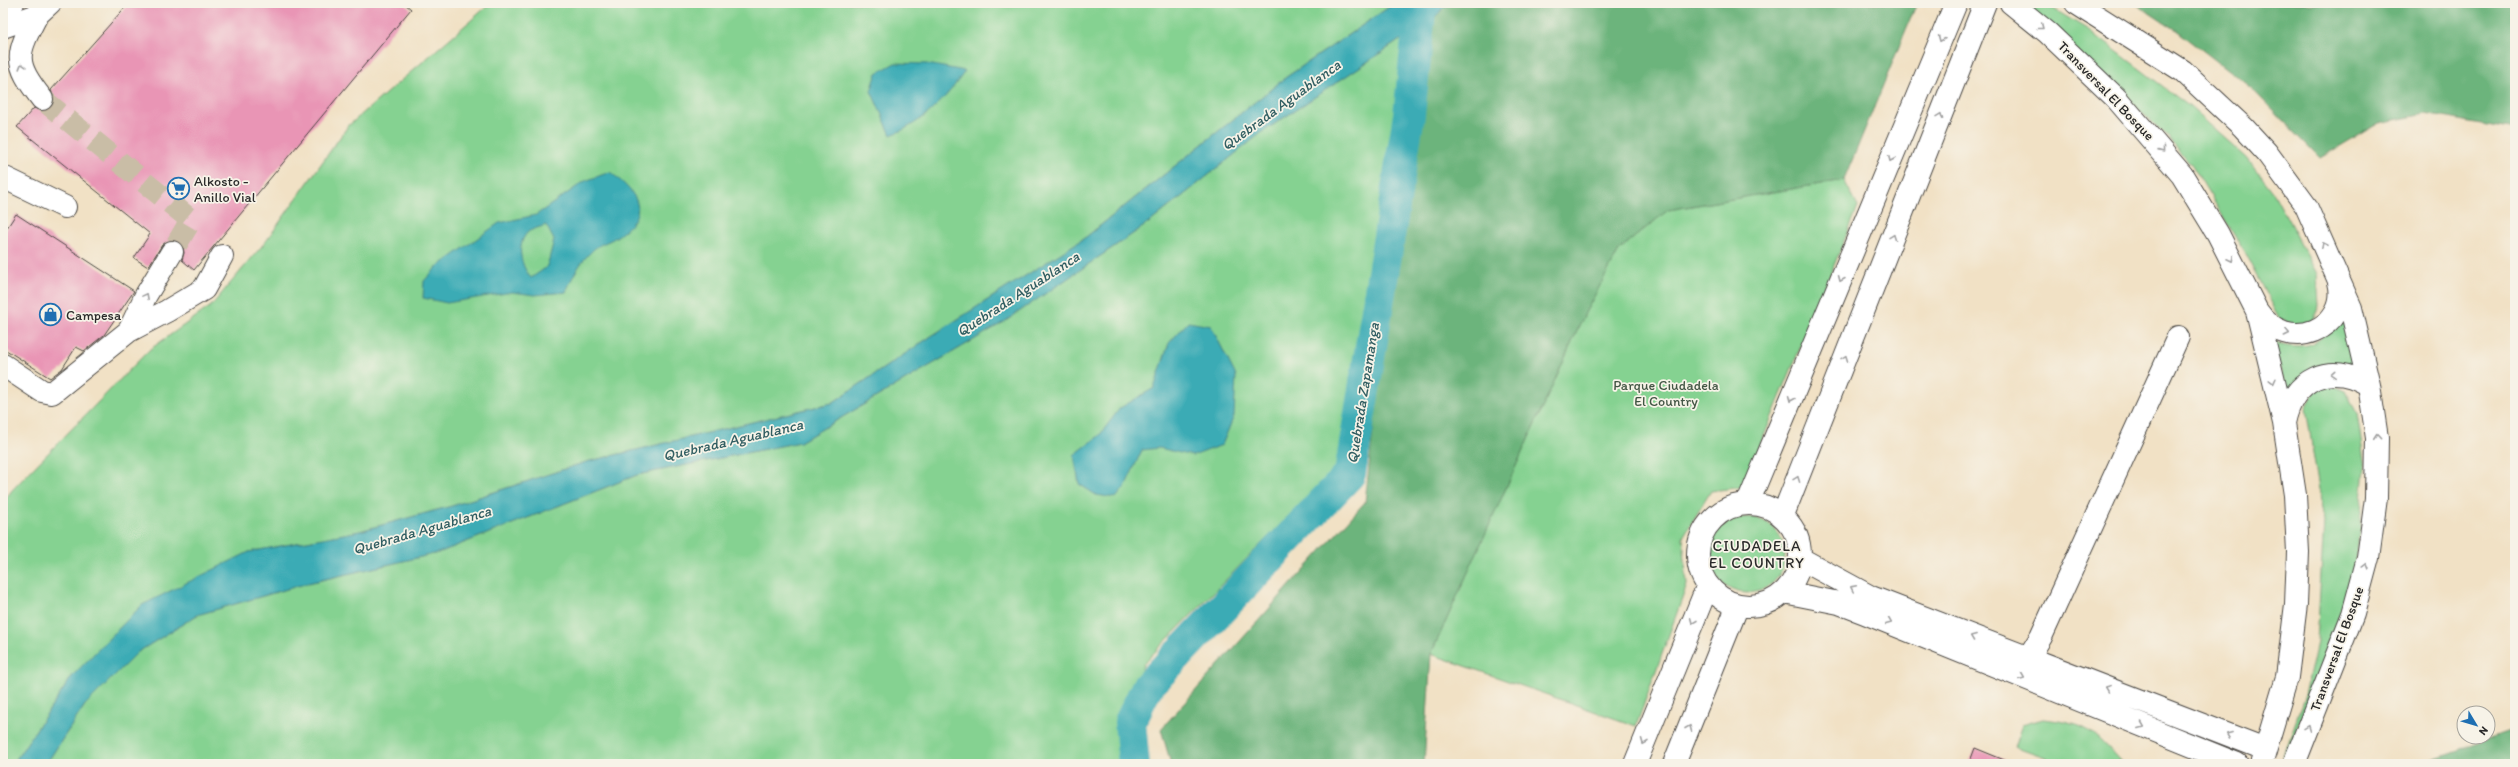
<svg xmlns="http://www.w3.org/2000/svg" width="2518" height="767" font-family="Itim,sans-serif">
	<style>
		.green { fill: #85d291; stroke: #587e5e }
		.forest { fill: #6cb47b; stroke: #4c7053 }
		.water { fill: #3aabb5; stroke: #326b70; fill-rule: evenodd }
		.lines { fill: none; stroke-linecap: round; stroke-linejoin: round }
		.river { stroke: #3aabb5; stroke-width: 32 }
		.building { fill: #e995b5 }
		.minor-tunnel { stroke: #c9bda6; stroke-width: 22; stroke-dasharray: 22 11; stroke-linecap: butt }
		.minor-casing { stroke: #494642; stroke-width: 24 }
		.major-casing { stroke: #494642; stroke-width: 24 }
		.highway-casing { stroke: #494642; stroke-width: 24 }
		.minor { stroke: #fff; stroke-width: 22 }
		.major { stroke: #fff; stroke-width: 22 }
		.highway { stroke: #fff; stroke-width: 22 }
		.oneway { stroke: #a0a0a0 }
		.labels { text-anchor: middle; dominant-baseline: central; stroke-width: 3.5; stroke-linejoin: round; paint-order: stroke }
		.street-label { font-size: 14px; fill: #2b2b2b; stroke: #f7f3e8 }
		.poi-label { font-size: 14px; fill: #2b2b2b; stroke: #f7f3e8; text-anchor: start }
		.park-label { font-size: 14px; fill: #425544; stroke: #f7f3e8 }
		.water-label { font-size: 15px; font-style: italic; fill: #315e62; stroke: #f7f3e8 }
		.neighbourhood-label { font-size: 15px; letter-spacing: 1px; fill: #2b2b2b; stroke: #f7f3e8 }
	</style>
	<rect width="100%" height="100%" fill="#f7f3e8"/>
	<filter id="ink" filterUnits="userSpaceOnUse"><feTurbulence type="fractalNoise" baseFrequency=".025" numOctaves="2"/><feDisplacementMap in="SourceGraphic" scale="8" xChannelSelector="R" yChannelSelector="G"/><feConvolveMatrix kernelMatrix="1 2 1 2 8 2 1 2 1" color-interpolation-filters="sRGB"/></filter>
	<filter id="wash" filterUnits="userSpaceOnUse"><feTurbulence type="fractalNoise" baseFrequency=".012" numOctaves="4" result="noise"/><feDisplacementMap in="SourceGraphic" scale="16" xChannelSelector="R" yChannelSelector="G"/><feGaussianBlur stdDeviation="0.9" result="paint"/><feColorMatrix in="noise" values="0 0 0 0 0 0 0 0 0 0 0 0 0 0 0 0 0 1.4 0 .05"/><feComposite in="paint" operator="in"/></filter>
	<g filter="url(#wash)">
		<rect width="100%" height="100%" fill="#f1e1c5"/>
		<path class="green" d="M491 3H1395L1285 78 1086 237 930 337 832 403 586 462 452 506 360 531 249 552 73 675 13 764H3V502L13 489 149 350 211 306 267 240 348 126Z
			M2024 3H2044L2090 31 2190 107 2247 158 2274 193 2317 274 2319 306 2312 321 2299 327 2279 319 2242 248 2192 165 2167 136Z
			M1412 32 1408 112 1340 464 1144 663 1118 732 1123 764H46L85 705 138 652 197 615 308 583 438 553 637 475 800 442 1004 322 1150 222 1261 133Z
			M1844 180 1858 207 1743 487 1711 491 1683 537 1687 585 1636 726 1431 654 1586 311 1620 249 1668 210Z
			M2343 303 2362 374 2334 362 2310 369 2288 398 2273 342C2319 353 2322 341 2343 303Z
			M2328 384 2346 391 2357 414 2365 467 2357 555 2338 637 2281 764 2305 695 2317 642 2324 521 2306 408 2316 389Z
			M1709 555a38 38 0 1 1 76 0a38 38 0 1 1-76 0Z
			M2043 719C2090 724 2093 731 2123 764H2062L2014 747 2022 725Z"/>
		<path class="forest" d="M1429 3H1917L1844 180 1668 210 1620 249 1586 311 1431 654 1424 764H1171L1161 729 1365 502 1418 30Z
			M2136 3H2515V130L2425 114 2379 123 2320 158 2250 87 2175 29Z
			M2515 730V764H2418Z"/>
		<path class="water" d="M1395 3H1449L1428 24 1412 32 1261 133 1150 222 1004 322 800 442 637 475 438 553 308 583 197 615 138 652 85 705 46 764H13L73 675 142 605 249 552 360 531 452 506 586 462 832 403 930 337 1086 237 1285 78Z
			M895 63 927 64 965 71C946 99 923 123 891 135L871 91 877 73Z
			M610 172C637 193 653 212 616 237 609 242 598 244 592 251 580 262 572 277 566 292L535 295 512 292 447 303 423 298 424 281 437 267 499 223 536 215 585 181ZM546 225 554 240 547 267 531 278C521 266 515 245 528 232 532 229 541 227 546 225Z
			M1188 322 1211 326 1236 376 1234 416 1222 445 1193 456 1159 448 1142 450 1125 487 1116 498 1096 495 1079 484 1074 455 1099 436 1120 408 1154 388 1169 343Z"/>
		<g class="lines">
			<path class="river" d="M1134 764 1130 722 1147 687 1350 474 1409 115 1420 12"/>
		</g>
		<g id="blocks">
			<path class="building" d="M129 3H404L411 9 194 270 182 260 184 253 183 246 173 240 162 245 148 267 134 258 150 234 17 127 34 108 43 111 50 109 54 98 51 90Z
				M16 214 134 291 104 335 84 351 76 347 62 369 50 378 3 348V234Z
				M1975 748 2014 764H1969Z"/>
		</g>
	</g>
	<g filter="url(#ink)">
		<use href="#blocks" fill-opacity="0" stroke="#494642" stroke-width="1"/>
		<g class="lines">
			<path class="minor-tunnel" d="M42 99 191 220 172 252"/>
			<defs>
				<path id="minor" d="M37 15C16 55 13 62 42 99
					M3 27 37 15 50 3
					M3 177 65 207
					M129 331 146 295 172 252
					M3 365 42 391 52 393 129 331 167 311 204 289 222 256
					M1748 503 1956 3
					M1698 555a51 51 0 1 1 102 0a51 51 0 1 1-102 0Z
					M1783 515 1985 3
					M1801 559 1871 597 2265 749
					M1784 592 1839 603 1865 613 2237 764
					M2028 658 2041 637 2178 337
					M1635 764 1708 585
					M1674 764 1738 605"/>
				<path id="major" d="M2011 3 2048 33 2116 98 2182 175 2218 234 2257 311 2284 423 2295 495 2298 552 2296 604 2287 677 2261 764
					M2076 3 2183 71 2243 127 2267 153 2306 206 2351 308 2369 385 2377 438 2376 498 2368 558 2353 614 2294 764
					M2257 311C2288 357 2351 327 2339 282
					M2284 423C2293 378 2330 361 2369 385"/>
				<path id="highway" d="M3 14 13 3"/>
			</defs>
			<use href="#minor" class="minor-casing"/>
			<use href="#major" class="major-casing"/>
			<use href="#highway" class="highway-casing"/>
			<use href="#minor" class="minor"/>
			<use href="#major" class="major"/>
			<use href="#highway" class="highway"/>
		</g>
		<defs><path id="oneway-chevron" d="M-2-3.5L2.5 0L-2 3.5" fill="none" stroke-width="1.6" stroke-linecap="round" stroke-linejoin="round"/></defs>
		<g class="oneway">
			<use href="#oneway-chevron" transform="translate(2041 27) rotate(38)"/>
			<use href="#oneway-chevron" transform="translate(1941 39) rotate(113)"/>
			<use href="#oneway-chevron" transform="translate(22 66) rotate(-106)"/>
			<use href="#oneway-chevron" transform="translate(1940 116) rotate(-69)"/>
			<use href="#oneway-chevron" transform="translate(2162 150) rotate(51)"/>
			<use href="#oneway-chevron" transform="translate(1891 159) rotate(113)"/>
			<use href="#oneway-chevron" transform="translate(1893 237) rotate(-69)"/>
			<use href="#oneway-chevron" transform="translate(2324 245) rotate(-115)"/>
			<use href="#oneway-chevron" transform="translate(2231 259) rotate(63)"/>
			<use href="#oneway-chevron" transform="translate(1841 279) rotate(113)"/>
			<use href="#oneway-chevron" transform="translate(146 296) rotate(-62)"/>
			<use href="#oneway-chevron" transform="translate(2287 333) rotate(13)"/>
			<use href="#oneway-chevron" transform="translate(1845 358) rotate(-69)"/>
			<use href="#oneway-chevron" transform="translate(2333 374) rotate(176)"/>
			<use href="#oneway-chevron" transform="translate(2273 381) rotate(76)"/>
			<use href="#oneway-chevron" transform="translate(1791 399) rotate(113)"/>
			<use href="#oneway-chevron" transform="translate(2377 437) rotate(-95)"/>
			<use href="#oneway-chevron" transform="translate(1797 479) rotate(-69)"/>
			<use href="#oneway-chevron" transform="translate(2366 566) rotate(-75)"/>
			<use href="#oneway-chevron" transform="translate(1853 588) rotate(-154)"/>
			<use href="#oneway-chevron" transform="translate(1693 621) rotate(112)"/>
			<use href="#oneway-chevron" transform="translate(1889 622) rotate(22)"/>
			<use href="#oneway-chevron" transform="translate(1973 637) rotate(-159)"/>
			<use href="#oneway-chevron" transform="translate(2022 677) rotate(22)"/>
			<use href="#oneway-chevron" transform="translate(2108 688) rotate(-159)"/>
			<use href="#oneway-chevron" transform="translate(2142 726) rotate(22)"/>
			<use href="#oneway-chevron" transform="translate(1689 728) rotate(-68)"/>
			<use href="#oneway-chevron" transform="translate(2308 728) rotate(-69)"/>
			<use href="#oneway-chevron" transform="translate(2229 735) rotate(-159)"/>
			<use href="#oneway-chevron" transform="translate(1644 742) rotate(112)"/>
		</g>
	</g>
	<defs>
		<symbol id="supermarket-ring" viewBox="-11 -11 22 22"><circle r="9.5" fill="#f7f3e8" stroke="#1f6fb2" stroke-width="1.5"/><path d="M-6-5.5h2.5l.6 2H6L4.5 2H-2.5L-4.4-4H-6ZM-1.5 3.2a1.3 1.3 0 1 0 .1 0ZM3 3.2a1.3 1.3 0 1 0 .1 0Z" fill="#1f6fb2"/></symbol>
		<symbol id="shop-ring" viewBox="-11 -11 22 22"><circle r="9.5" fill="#f7f3e8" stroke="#1f6fb2" stroke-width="1.5"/><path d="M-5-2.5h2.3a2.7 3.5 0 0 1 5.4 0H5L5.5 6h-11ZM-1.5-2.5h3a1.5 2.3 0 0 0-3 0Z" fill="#1f6fb2"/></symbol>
	</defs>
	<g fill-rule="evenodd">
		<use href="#supermarket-ring" x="166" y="176" width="25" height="25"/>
		<use href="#shop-ring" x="38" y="302" width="25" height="25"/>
	</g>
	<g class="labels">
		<g class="street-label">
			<text transform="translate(2106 91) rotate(46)">Transversal El Bosque</text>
			<text transform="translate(2337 649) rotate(-70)">Transversal El Bosque</text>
		</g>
		<g class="poi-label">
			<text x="194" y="181">Alkosto -<tspan x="194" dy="16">Anillo Vial</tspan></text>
			<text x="66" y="315">Campesa</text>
		</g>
		<g class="park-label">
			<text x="1666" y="385">Parque Ciudadela<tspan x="1666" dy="16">El Country</tspan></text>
		</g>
		<g class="water-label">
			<text transform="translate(1281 105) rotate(-36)">Quebrada Aguablanca</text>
			<text transform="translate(1018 294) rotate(-33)">Quebrada Aguablanca</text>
			<text transform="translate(1363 393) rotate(-81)">Quebrada Zapamanga</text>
			<text transform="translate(733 440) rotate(-13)">Quebrada Aguablanca</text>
			<text transform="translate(422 530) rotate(-16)">Quebrada Aguablanca</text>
		</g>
		<g class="neighbourhood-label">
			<text x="1757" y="546">CIUDADELA<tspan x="1757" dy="17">EL COUNTRY</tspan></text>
		</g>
	</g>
	<rect width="2518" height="767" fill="none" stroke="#f7f3e8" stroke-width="16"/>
	<g transform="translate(2476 725) rotate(128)"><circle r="19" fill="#f7f3e8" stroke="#a5a39c"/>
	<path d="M0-3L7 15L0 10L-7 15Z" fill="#1f6fb2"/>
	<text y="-6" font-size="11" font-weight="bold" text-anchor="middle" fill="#2b2b2b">N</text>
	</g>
</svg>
